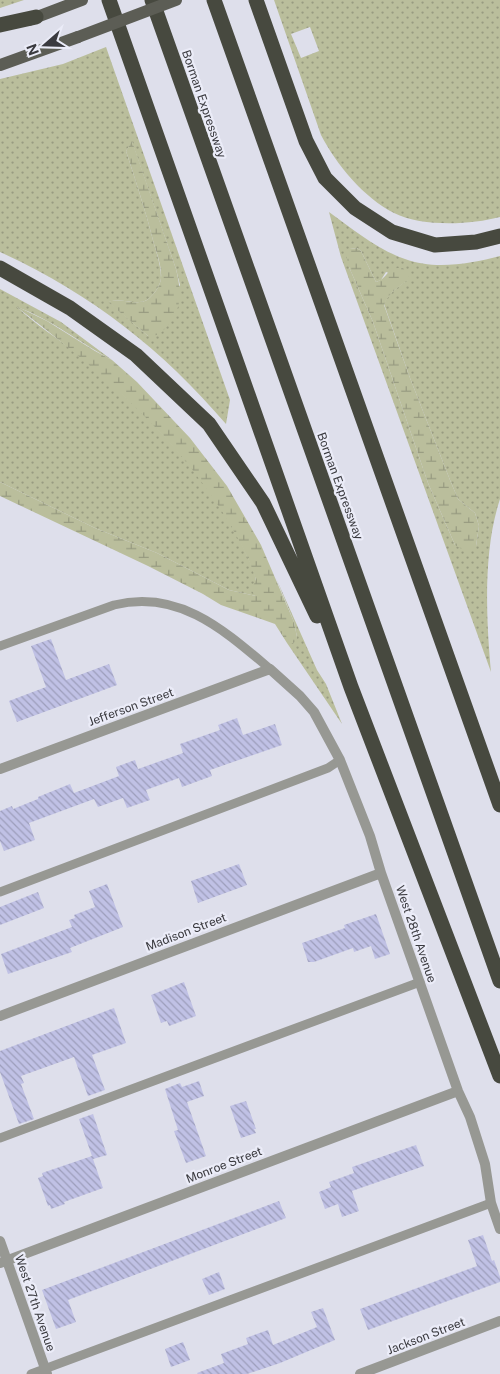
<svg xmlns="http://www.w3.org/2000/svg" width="500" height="1374" font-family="'Public Sans',sans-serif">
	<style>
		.grass { fill: url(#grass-dots); fill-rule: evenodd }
		.wetland { fill: url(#wetland-marsh) }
		.building { fill: url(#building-back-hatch) }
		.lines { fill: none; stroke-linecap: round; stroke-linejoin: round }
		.service { stroke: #979893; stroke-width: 9 }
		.minor { stroke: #979893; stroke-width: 10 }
		.primary { stroke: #5c5d55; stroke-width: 12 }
		.motorway { stroke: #47493f; stroke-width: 15 }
		.primary-bridge { stroke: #5c5d55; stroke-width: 12 }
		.labels { text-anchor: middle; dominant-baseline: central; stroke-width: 4.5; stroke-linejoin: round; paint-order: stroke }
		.street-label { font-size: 12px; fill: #3a3a3f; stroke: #ebecf8 }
	</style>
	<defs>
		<pattern id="grass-dots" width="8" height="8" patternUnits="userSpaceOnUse" patternTransform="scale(1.25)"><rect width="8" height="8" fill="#babe9c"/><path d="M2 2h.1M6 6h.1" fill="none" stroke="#989b81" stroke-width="1.8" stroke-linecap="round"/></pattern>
		<pattern id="wetland-marsh" width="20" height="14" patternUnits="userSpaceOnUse" patternTransform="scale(1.25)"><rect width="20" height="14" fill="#babe9c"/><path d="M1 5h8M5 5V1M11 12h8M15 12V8" fill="none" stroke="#989b81"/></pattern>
		<pattern id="building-back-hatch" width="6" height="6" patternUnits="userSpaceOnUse" patternTransform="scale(1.25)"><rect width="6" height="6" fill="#c0c1e5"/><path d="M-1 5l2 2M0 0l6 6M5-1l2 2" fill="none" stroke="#9d9ebb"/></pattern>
	</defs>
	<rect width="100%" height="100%" fill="#dedfeb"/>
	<path class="grass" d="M0 0H24L0 8Z
		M274 0H500V217C470 225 422 227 394 213 364 198 336 164 321 135ZM310 27 319 51 301 58 291 34Z
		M106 47 230 400 226 424C162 349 90 293 0 252V79L63 64ZM132 142 176 269 180 285 148 336 109 302C120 297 136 306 147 300 153 296 161 285 161 278 161 266 157 254 154 244 146 212 136 182 126 151Z
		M329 212C353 229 376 249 405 259 434 270 470 264 500 256V499C483 550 486 618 491 672L341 257ZM357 248 361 251 376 282 381 280 386 272 408 280C399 286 388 293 384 304L410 378 450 480 458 499 475 513 479 526 476 546 455 545 428 483 373 322 349 267 350 249Z
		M0 289 61 322 112 360C80 343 51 319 17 307 36 325 59 339 80 356 141 408 210 476 244 549 248 559 255 570 256 581 257 586 256 591 256 596L229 590 157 553 95 528 0 482Z
		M276 578 317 670 326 684 342 724 287 643H293L297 637 294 622Z"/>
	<path class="wetland" d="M132 141 176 269C181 290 183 308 168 325 162 333 158 336 148 336L108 302C120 297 136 306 147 300 153 296 161 285 161 278 162 267 157 254 154 244 146 212 136 182 126 151Z
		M357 248 361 251 376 282C389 278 385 267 403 268L409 277V280C399 286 388 293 384 305L410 378 450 480 458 499 475 513 479 526 476 546 472 551H465L455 545 428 483 373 322 349 267 346 254 350 249Z
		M14 305 47 321 95 351 112 360 137 382 190 438 227 486 261 545 294 622 297 637V641L293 643H287L275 624 221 605 203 594 148 566 0 496V482L95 528 157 553 229 590 256 596 251 590 256 580C249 557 237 536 225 516 172 431 93 365 14 305Z"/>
	<path class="building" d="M51 639 66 680 109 664 117 685 17 722 9 701 46 687 31 646Z
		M237 718 243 735 275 724 282 745 210 770 212 776 182 787 179 778 146 790 150 800 127 808 123 798 98 807 94 799 29 823 35 840 4 851 0 841V811L12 806 13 809 38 799V797L70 784 74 793 119 776 116 767 135 760 138 769 183 753 180 744 220 730 218 725Z
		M239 864 247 885 198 903 191 881Z
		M107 884 123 927 70 948 72 952 8 974 1 954 72 927 69 920 75 918 74 915 95 907 89 891Z
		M38 892 44 908 0 925V907Z
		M376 914 390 954 375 959 371 946 354 952 353 948 314 962H308L302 943 345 928 344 925Z
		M184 982 196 1016 169 1026 167 1021 161 1023 151 995Z
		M114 1008 126 1043 92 1055 105 1090 88 1096 74 1057 21 1076 24 1083 21 1084 34 1119 19 1124 0 1072V1051Z
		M199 1081 204 1096 187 1102 206 1156 186 1163 174 1131 178 1130 165 1089 180 1083 182 1087Z
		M246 1101 256 1129H254L256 1133 241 1138 230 1106Z
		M93 1114 107 1155 93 1159 103 1188 64 1202 65 1204 51 1209 50 1205 48 1206 38 1178 43 1176 42 1173 92 1156 79 1119Z
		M416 1145 424 1166 352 1191 359 1211 342 1217 338 1204 325 1209 319 1192 331 1187 329 1182 354 1173 352 1167Z
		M279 1201 286 1218 68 1300 76 1322 56 1329 42 1290Z
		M483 1235 492 1261 494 1260 500 1277V1282L368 1330 360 1309 477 1266 468 1240Z
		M219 1272 225 1289 209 1295 202 1279Z
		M323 1308 335 1340 280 1363 247 1374H198L197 1373 224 1363 221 1354 248 1344 246 1338 268 1330 273 1345 317 1327 311 1312Z
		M183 1342 190 1360 171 1367 165 1349Z"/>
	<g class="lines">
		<path class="service" d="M0 646 114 605C179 589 224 630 270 669
			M0 892 328 768 340 760
			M0 1138 420 982
			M31 1374 491 1203"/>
		<path class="minor" d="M0 769 270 669 300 696 314 712 340 760 370 836 381 873 458 1091 470 1117 485 1164 491 1203 500 1229
			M0 1016 381 873
			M0 1241 47 1374
			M0 1263 458 1091
			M360 1374 500 1321"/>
		<path class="primary" d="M29 20 82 0
			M0 65 78 37"/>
		<path class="motorway" d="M109 0 351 687 500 1076
			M152 0 500 981
			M214 0 500 805
			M256 0 306 141 325 178 355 208 392 232 435 245 476 242 500 236
			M0 25 36 17
			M0 268 70 308 136 355 209 424 263 503 317 616"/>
		<path class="primary-bridge" d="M78 37 176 0"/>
	</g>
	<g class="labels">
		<g class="street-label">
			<text transform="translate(204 104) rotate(71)">Borman Expressway</text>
			<text transform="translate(340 486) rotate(70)">Borman Expressway</text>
			<text transform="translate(131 707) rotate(-20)">Jefferson Street</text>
			<text transform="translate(186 932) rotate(-21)">Madison Street</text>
			<text transform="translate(416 934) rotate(71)">West 28th Avenue</text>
			<text transform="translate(224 1165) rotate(-21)">Monroe Street</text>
			<text transform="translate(35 1303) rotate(71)">West 27th Avenue</text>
			<text transform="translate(426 1336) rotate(-21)">Jackson Street</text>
		</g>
	</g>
	<g transform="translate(45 45) rotate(250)" stroke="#ebecf8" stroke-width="4" paint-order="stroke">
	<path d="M0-4L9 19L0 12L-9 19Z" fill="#3a3a3f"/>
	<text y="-8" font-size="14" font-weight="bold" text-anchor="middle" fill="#3a3a3f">N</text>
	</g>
</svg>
